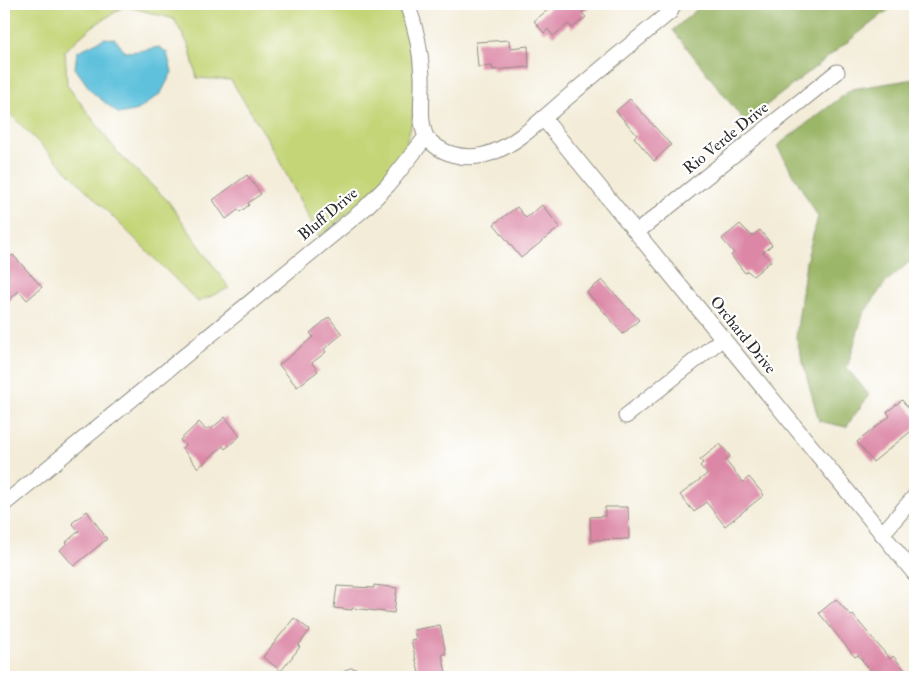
<svg xmlns="http://www.w3.org/2000/svg" width="919" height="681" font-family="'IM FELL Double Pica',serif">
	<style>
		.green { fill: #c4d578; stroke: #788052 }
		.forest { fill: #9bb668; stroke: #63704a }
		.water { fill: #5ec1dc; stroke: #447684 }
		.building { fill: #dc87a6 }
		.lines { fill: none; stroke-linecap: round; stroke-linejoin: round }
		.street-casing { stroke: #8f8c82; stroke-width: 17 }
		.street { stroke: #fff; stroke-width: 15 }
		.labels { text-anchor: middle; dominant-baseline: central; stroke-width: 4.5; stroke-linejoin: round; paint-order: stroke }
		.street-label { font-size: 16px; fill: #2b2b2b; stroke: #fff }
	</style>
	<rect width="100%" height="100%" fill="#fff"/>
	<filter id="ink" filterUnits="userSpaceOnUse"><feTurbulence type="fractalNoise" baseFrequency=".02" numOctaves="2"/><feDisplacementMap in="SourceGraphic" scale="10" xChannelSelector="R" yChannelSelector="G"/><feConvolveMatrix kernelMatrix="1 2 1 2 8 2 1 2 1" color-interpolation-filters="sRGB"/></filter>
	<filter id="wash" filterUnits="userSpaceOnUse"><feTurbulence type="fractalNoise" baseFrequency=".0096" numOctaves="4" result="noise"/><feDisplacementMap in="SourceGraphic" scale="20" xChannelSelector="R" yChannelSelector="G"/><feGaussianBlur stdDeviation="1.12" result="paint"/><feColorMatrix in="noise" values="0 0 0 0 0 0 0 0 0 0 0 0 0 0 0 0 0 1.4 0 .05"/><feComposite in="paint" operator="in"/></filter>
	<g filter="url(#wash)">
		<rect width="100%" height="100%" fill="#f3ecd8"/>
		<path class="green" d="M4 4H398C413 46 422 103 405 146 391 181 347 213 319 237L269 141 231 80 197 78 189 46 174 19 125 6 93 26 65 50 67 85 118 153 168 201 229 288 198 302 4 108Z"/>
		<path class="forest" d="M703 4H896L745 122 673 30Z
			M915 79V257L885 283 863 314 847 368 869 395 846 427 819 421 796 337 806 262 818 217 777 146 852 89Z"/>
		<path class="water" d="M105 38 115 39 125 52 139 51 159 47 167 53 172 72 161 93 138 110 119 114 92 92 75 68 77 52Z"/>
		<g id="blocks">
			<path class="building" d="M555 4H593L582 13 586 17 572 28 568 24 553 36 548 29 544 33 534 21Z
				M509 40 510 48 528 46 529 67 493 70 492 66 478 67 476 42Z
				M630 99 671 145 654 161 634 137 637 135 616 111Z
				M247 175 261 194 248 203 249 205 240 212 238 210 226 219 213 200Z
				M542 205 560 227 521 258 494 224 517 207 526 218Z
				M740 224 752 236 760 230 772 245 763 252 771 261 753 276 748 271 745 273 731 255 734 253 722 239Z
				M13 255 42 287 27 300 19 291 4 305V262Z
				M602 280 639 320 623 334 587 292Z
				M329 317 342 334 324 349 326 352 312 363 318 371 297 387 279 365 313 337 310 333Z
				M902 400 915 417V428L873 462 857 442 890 416 887 412Z
				M225 417 240 436 225 449 223 446 198 468 182 448 185 445 180 440 199 422 206 430 209 427 211 429Z
				M720 444 730 456 725 460 743 482 749 477 764 495 725 526 706 502 694 512 680 495 707 474 700 466 703 463 700 460Z
				M605 507H628L629 539 591 540 590 517 605 516Z
				M87 511 107 539 74 566 60 550 67 543 66 542 79 531 72 523Z
				M374 585 397 588 394 613 352 608V610L334 608 337 586 374 588Z
				M836 599 851 616 853 615 890 659 893 656 911 677H876L858 655 855 657 819 613Z
				M294 618 310 630 298 646 300 647 281 671 263 657Z
				M440 625 446 654H442L447 677H420L411 640 416 639 414 630Z"/>
		</g>
	</g>
	<g filter="url(#ink)">
		<use href="#blocks" fill-opacity="0" stroke="#8f8c82" stroke-width="1"/>
		<g class="lines">
			<defs>
				<path id="street" d="M407 4C416 27 421 51 422 76 423 96 418 118 426 137
					M543 118 915 574
					M637 232 837 72
					M626 416 723 338
					M4 504 364 209 388 185 426 137C440 154 463 160 484 155 514 148 545 116 568 97 602 68 636 40 670 12L674 4
					M882 534 915 496
					M350 677 352 676"/>
			</defs>
			<use href="#street" class="street-casing"/>
			<use href="#street" class="street"/>
		</g>
	</g>
	<g class="labels">
		<g class="street-label">
			<text transform="translate(726 138) rotate(-39)">Rio Verde Drive</text>
			<text transform="translate(328 214) rotate(-40)">Bluff Drive</text>
			<text transform="translate(743 335) rotate(51)">Orchard Drive</text>
		</g>
	</g>
	<rect width="919" height="681" fill="none" stroke="#fff" stroke-width="20"/>
</svg>
